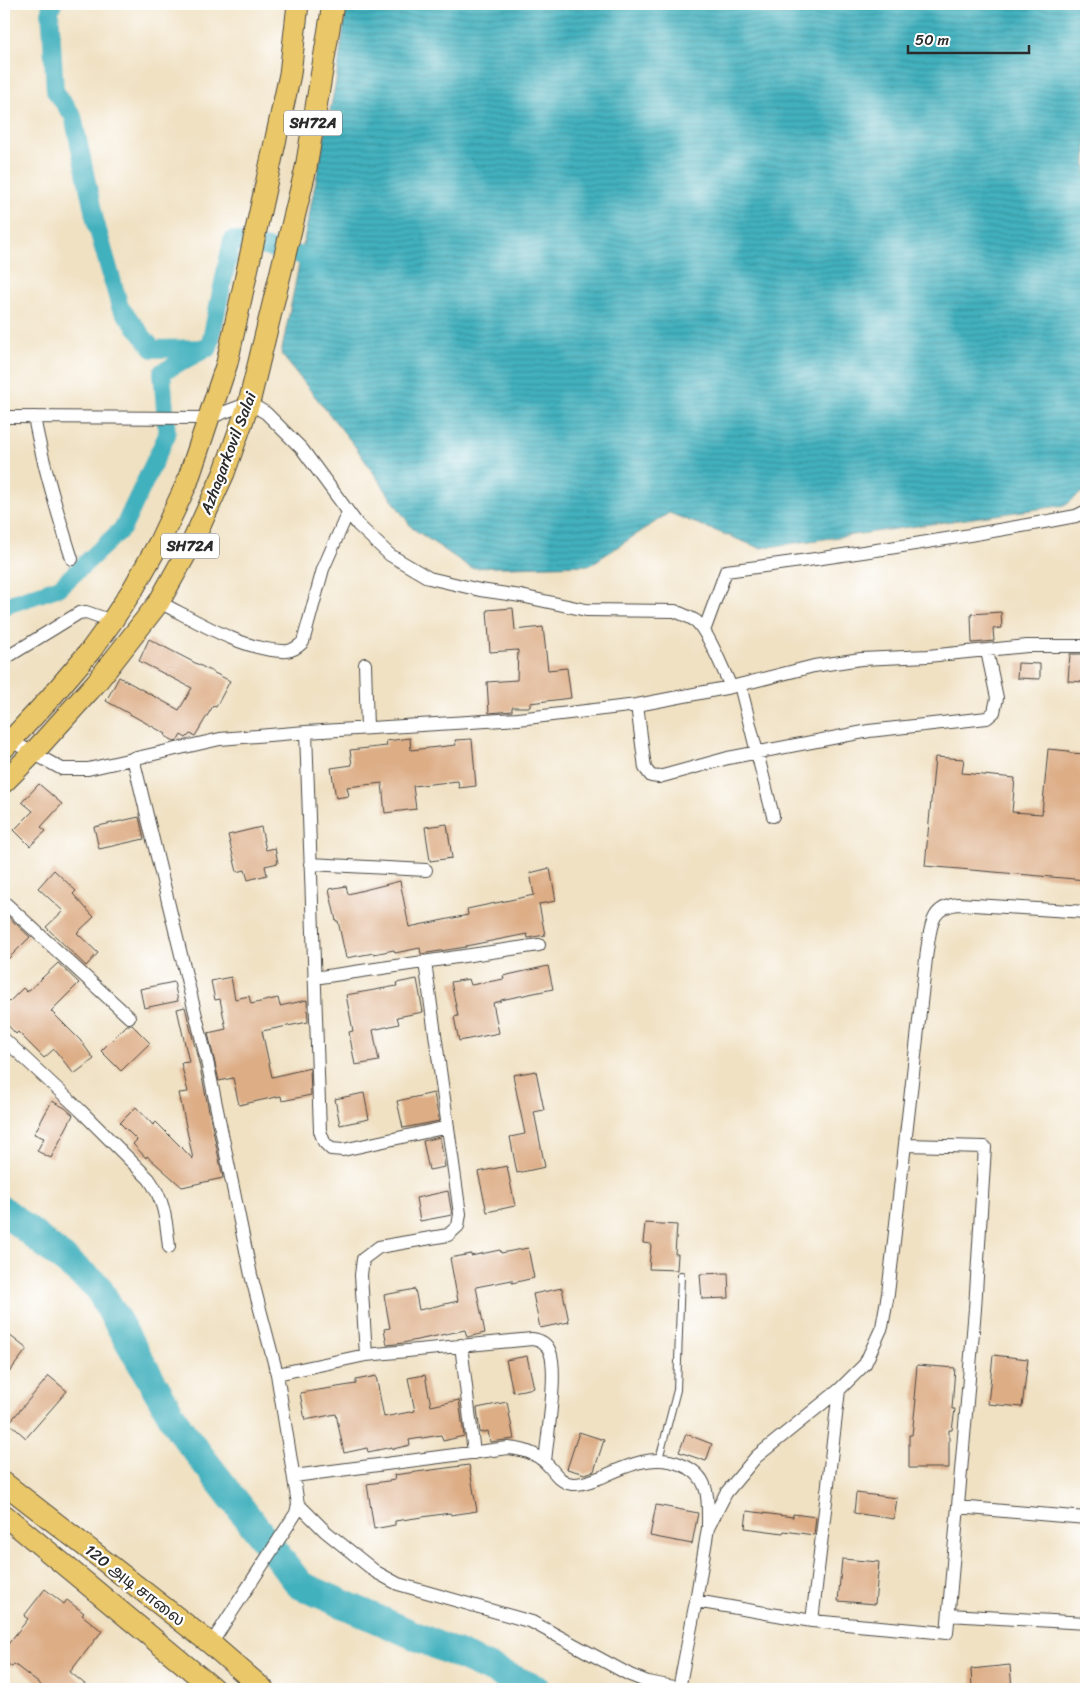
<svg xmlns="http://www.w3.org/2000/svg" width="1090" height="1693" font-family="Sriracha,'Noto Sans Tamil',sans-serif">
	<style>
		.water { fill: url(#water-rules); stroke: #366e74 }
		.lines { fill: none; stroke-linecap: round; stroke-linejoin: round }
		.canal { stroke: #42b1be; stroke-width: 18 }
		.river { stroke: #42b1be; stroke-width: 29 }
		.building { fill: #ddad86 }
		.lane-casing { stroke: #494642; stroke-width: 8 }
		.street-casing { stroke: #494642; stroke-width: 14 }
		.primary-casing { stroke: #494642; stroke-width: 23 }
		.lane { stroke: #fff; stroke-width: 6 }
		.street { stroke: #fff; stroke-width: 12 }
		.primary { stroke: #eac769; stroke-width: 21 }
		.labels { text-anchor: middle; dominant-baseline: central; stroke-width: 4.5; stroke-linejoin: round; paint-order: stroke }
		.shield { fill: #fff; stroke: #6b6b6b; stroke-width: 1 }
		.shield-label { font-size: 15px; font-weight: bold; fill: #2b2b2b }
		.street-label { font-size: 16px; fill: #2b2b2b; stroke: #fff }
	</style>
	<defs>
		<pattern id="water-rules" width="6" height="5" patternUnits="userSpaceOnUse" patternTransform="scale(1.25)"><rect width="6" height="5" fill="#42b1be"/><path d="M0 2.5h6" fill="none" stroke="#37909b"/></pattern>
	</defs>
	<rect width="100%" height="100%" fill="#fff"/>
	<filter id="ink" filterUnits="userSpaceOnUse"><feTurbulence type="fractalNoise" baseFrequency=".02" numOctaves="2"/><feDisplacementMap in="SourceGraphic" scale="10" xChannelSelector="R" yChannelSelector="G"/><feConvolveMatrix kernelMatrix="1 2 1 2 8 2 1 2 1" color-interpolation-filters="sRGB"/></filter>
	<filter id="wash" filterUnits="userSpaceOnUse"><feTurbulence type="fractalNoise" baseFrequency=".0096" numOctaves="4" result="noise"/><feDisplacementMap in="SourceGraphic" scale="20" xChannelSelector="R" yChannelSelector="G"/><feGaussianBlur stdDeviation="1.12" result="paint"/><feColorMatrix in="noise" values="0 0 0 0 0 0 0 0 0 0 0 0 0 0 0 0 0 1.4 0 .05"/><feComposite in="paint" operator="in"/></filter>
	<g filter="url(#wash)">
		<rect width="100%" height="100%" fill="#f0e1c3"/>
		<path class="water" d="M347 4H1086V489L1066 505 760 548 669 513 590 565 471 568 412 528 354 445 281 354 336 81Z"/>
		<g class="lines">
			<path class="canal" d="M53 4 50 9 55 91 73 116 95 220 120 307 153 349 209 348 232 240 301 255 318 271
				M4 606 60 587 123 528 167 435 162 372 204 350"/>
			<path class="river" d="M4 1211 97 1286 180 1430 300 1585 536 1689"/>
		</g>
		<g id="blocks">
			<path class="building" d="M513 608 515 630 543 627 548 670 567 668 571 698 530 703V707H512V711L489 713 487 682 517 680 518 650 490 652 487 610Z
				M1001 612 1002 628 993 629 994 641 972 643 971 614Z
				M149 639 230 681 216 707 213 706 195 736 190 734 186 738 181 735 178 740 174 741 165 736 166 734 106 701 119 677 179 710 192 688 139 661Z
				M1070 654H1086V682L1068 681Z
				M1018 663 1040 664V679L1017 678Z
				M410 738 411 750 456 745 455 740 472 739 476 786 459 788 458 781 413 786 416 809 385 813 382 783 347 787 349 796 336 798 331 768 352 765 350 750 387 746 386 741Z
				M1048 749 1069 751V753L1086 754V880L925 866 935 757 964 759 962 773 1015 778 1012 812 1042 814Z
				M39 784 62 804 41 827 46 831 30 846 14 830 33 811 22 802Z
				M139 817 144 839 99 849 94 827Z
				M447 824 452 858 430 861 425 827Z
				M261 827 266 850 275 848 278 863 265 866 267 875 248 880 245 870 237 872 228 835Z
				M550 868 556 901 539 904 545 935 528 938 527 934 466 946V947L421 954 420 948 395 953 394 950 374 954V953L346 958 338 921H336L329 889 346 886 348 894 400 881 409 927 468 915 467 909 534 895 530 873Z
				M54 870 76 891 73 894 94 917 77 933 98 953 86 966 46 927 63 911 38 888Z
				M4 913 30 937 4 963Z
				M58 963 79 983 51 1011 80 1040 94 1059 74 1074 54 1049 44 1058 18 1032 16 1034 4 1021V1007L23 988 27 992Z
				M548 966 553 989 501 1000V1001L493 1003 499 1033 459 1041 454 1017 458 1016 451 982 469 979 471 985 504 979 503 976Z
				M231 977 235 999 249 996 251 1004 278 998 280 1006 307 1000 308 1022 262 1031 272 1077 310 1068 311 1095 282 1101 281 1096 239 1105 233 1078 219 1081 208 1033 226 1029 220 999 215 1000 211 981Z
				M417 979 423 1012 397 1017 399 1024 373 1030 379 1061 355 1065 349 1032 353 1031 346 995 397 986 396 983Z
				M174 982 178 1001 144 1008 140 989Z
				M185 1007 199 1063 223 1178 182 1187 147 1156 146 1158 133 1144 137 1140 120 1123 136 1107 153 1125 156 1122 193 1159 179 1093 188 1092 181 1063 189 1062 177 1009Z
				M127 1025H132L150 1043 121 1071 101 1051Z
				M536 1071 544 1110 534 1112 545 1167 517 1173 510 1137 525 1134 513 1075Z
				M364 1093 369 1119 340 1125 335 1099Z
				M434 1093 439 1121 403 1128 397 1101Z
				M52 1101 65 1108 73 1115 51 1158 37 1151 44 1138 34 1134Z
				M440 1137 445 1167 429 1170 423 1141Z
				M507 1166 515 1206 487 1212 478 1172Z
				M448 1191 452 1215 420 1221 416 1198Z
				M645 1223 677 1225 675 1254H678L677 1270 649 1269 651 1244 643 1243Z
				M528 1248 534 1278 512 1283V1280L476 1287 485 1333 467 1337 465 1330 403 1343 387 1345 384 1329 390 1328 384 1295 415 1289 419 1310 458 1301 450 1258 471 1254V1256L500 1250 501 1253Z
				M728 1273 729 1298 702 1299 700 1274Z
				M562 1288 569 1322 540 1328 533 1294Z
				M4 1331 27 1349 4 1379Z
				M993 1355 1028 1359 1022 1407 988 1404Z
				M527 1356 534 1388 513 1392 506 1360Z
				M917 1365 955 1368 952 1409H955L952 1430H949V1468H909V1435H912L916 1399H914Z
				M425 1375 431 1406 459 1400 464 1436 443 1441 441 1435 409 1440 410 1445 393 1449 392 1447 368 1452 367 1448 344 1453 336 1414 305 1420 300 1393 356 1384V1380L376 1376 384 1417 415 1411 408 1378Z
				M49 1376 67 1391 26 1438 9 1423Z
				M507 1402 514 1439 490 1442 488 1431 480 1433 477 1408Z
				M579 1432 604 1440 594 1471 585 1474 567 1469Z
				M686 1434 712 1444 706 1461 679 1452Z
				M469 1465 477 1511 451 1515 450 1513 395 1521V1525L374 1529 367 1484 395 1480 394 1475Z
				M856 1493 897 1498 894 1519 854 1513Z
				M656 1505 698 1513 692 1544 650 1536Z
				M747 1511 793 1517V1514L816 1517 814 1535 784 1531 783 1533 745 1528Z
				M842 1559 879 1562 875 1604 838 1601Z
				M45 1589 64 1604 67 1600 84 1613 82 1615 102 1631 70 1672 91 1689H46L14 1664 12 1667 4 1661V1649L28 1619 24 1616Z
				M1010 1665 1012 1689H972L971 1669Z"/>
		</g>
	</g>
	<g filter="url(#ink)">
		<use href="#blocks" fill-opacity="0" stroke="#494642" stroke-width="1"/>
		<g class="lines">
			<defs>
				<path id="lane" d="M659 1459 677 1390 681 1275"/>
				<path id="street" d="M4 417 209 418 249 403 266 413 302 449 358 525 390 555 429 578 480 590 521 596 586 610 675 611C682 614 690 617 696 621 709 633 723 670 731 687
					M34 417C43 466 57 512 72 559
					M159 602C195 620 242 650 283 651 291 652 297 648 303 642L323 569 348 512
					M704 631 726 571C844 556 960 538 1076 516L1086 511
					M4 659 79 613 86 612 112 621
					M365 664 367 728
					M740 685 773 816
					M637 705 645 768 651 776 659 777 728 758 869 731 987 718 994 712 997 698 987 651
					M306 732 518 719 637 705 731 687 814 666 861 659 928 656 1027 646H1086
					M11 741 62 769H88L220 739 306 732 320 1131 324 1142 331 1149 343 1150 448 1127
					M133 758 207 1061 251 1275 277 1374
					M310 864 426 870
					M4 902 129 1017
					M314 978 539 945
					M4 1039 80 1110 149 1179C165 1201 166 1221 169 1247
					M461 1345 474 1453
					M366 1355 532 1339C540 1340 547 1344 550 1352 558 1372 547 1438 545 1462
					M294 1476 508 1448C522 1449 536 1453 546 1463 555 1472 559 1482 572 1484 583 1485 592 1480 602 1477 628 1465 654 1453 682 1465 711 1476 708 1500 708 1526
					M298 1504 325 1531 376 1572 398 1584 532 1622 630 1675 648 1682 679 1688
					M958 1507 1086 1518
					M696 1601 812 1621 947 1633 975 1309 985 1147 906 1145
					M949 1615 1086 1623
					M812 1621 839 1390
					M211 1644 296 1513 298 1504 277 1374 366 1355 361 1275 363 1259 379 1247 448 1235 458 1226 460 1214 425 962
					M679 1689 696 1601 708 1528 726 1493 756 1457 839 1390 865 1364 882 1327 888 1294 927 950C931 927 930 907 958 904L1086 912"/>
				<path id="primary" d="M4 748 51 697 91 650 112 621 133 589 159 543 187 483 227 363 290 74 298 4
					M4 782 33 753 96 683 159 602 193 541 224 473 249 403 306 168 333 4
					M4 1483 211 1644 263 1689
					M4 1515 214 1689"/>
			</defs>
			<use href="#lane" class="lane-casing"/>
			<use href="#street" class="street-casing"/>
			<use href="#primary" class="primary-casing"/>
			<use href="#lane" class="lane"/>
			<use href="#street" class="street"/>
			<use href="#primary" class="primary"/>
		</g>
	</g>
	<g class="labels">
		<g class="shield">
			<rect x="284" y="110.5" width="58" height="25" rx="4"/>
			<rect x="161" y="533.5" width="58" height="25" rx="4"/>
		</g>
		<g class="shield-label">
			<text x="313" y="123">SH72A</text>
			<text x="190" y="546">SH72A</text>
		</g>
		<g class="street-label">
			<text transform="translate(228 453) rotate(-69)">Azhagarkovil Salai</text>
			<text transform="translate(135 1585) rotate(38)">120 அடி சாலை</text>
		</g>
	</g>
	<rect width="1090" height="1693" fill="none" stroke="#fff" stroke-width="20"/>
	<path d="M908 45v8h121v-8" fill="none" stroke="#2b2b2b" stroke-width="2.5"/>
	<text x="915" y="45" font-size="15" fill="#2b2b2b" stroke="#ffffff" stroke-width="4" paint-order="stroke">50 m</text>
</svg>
